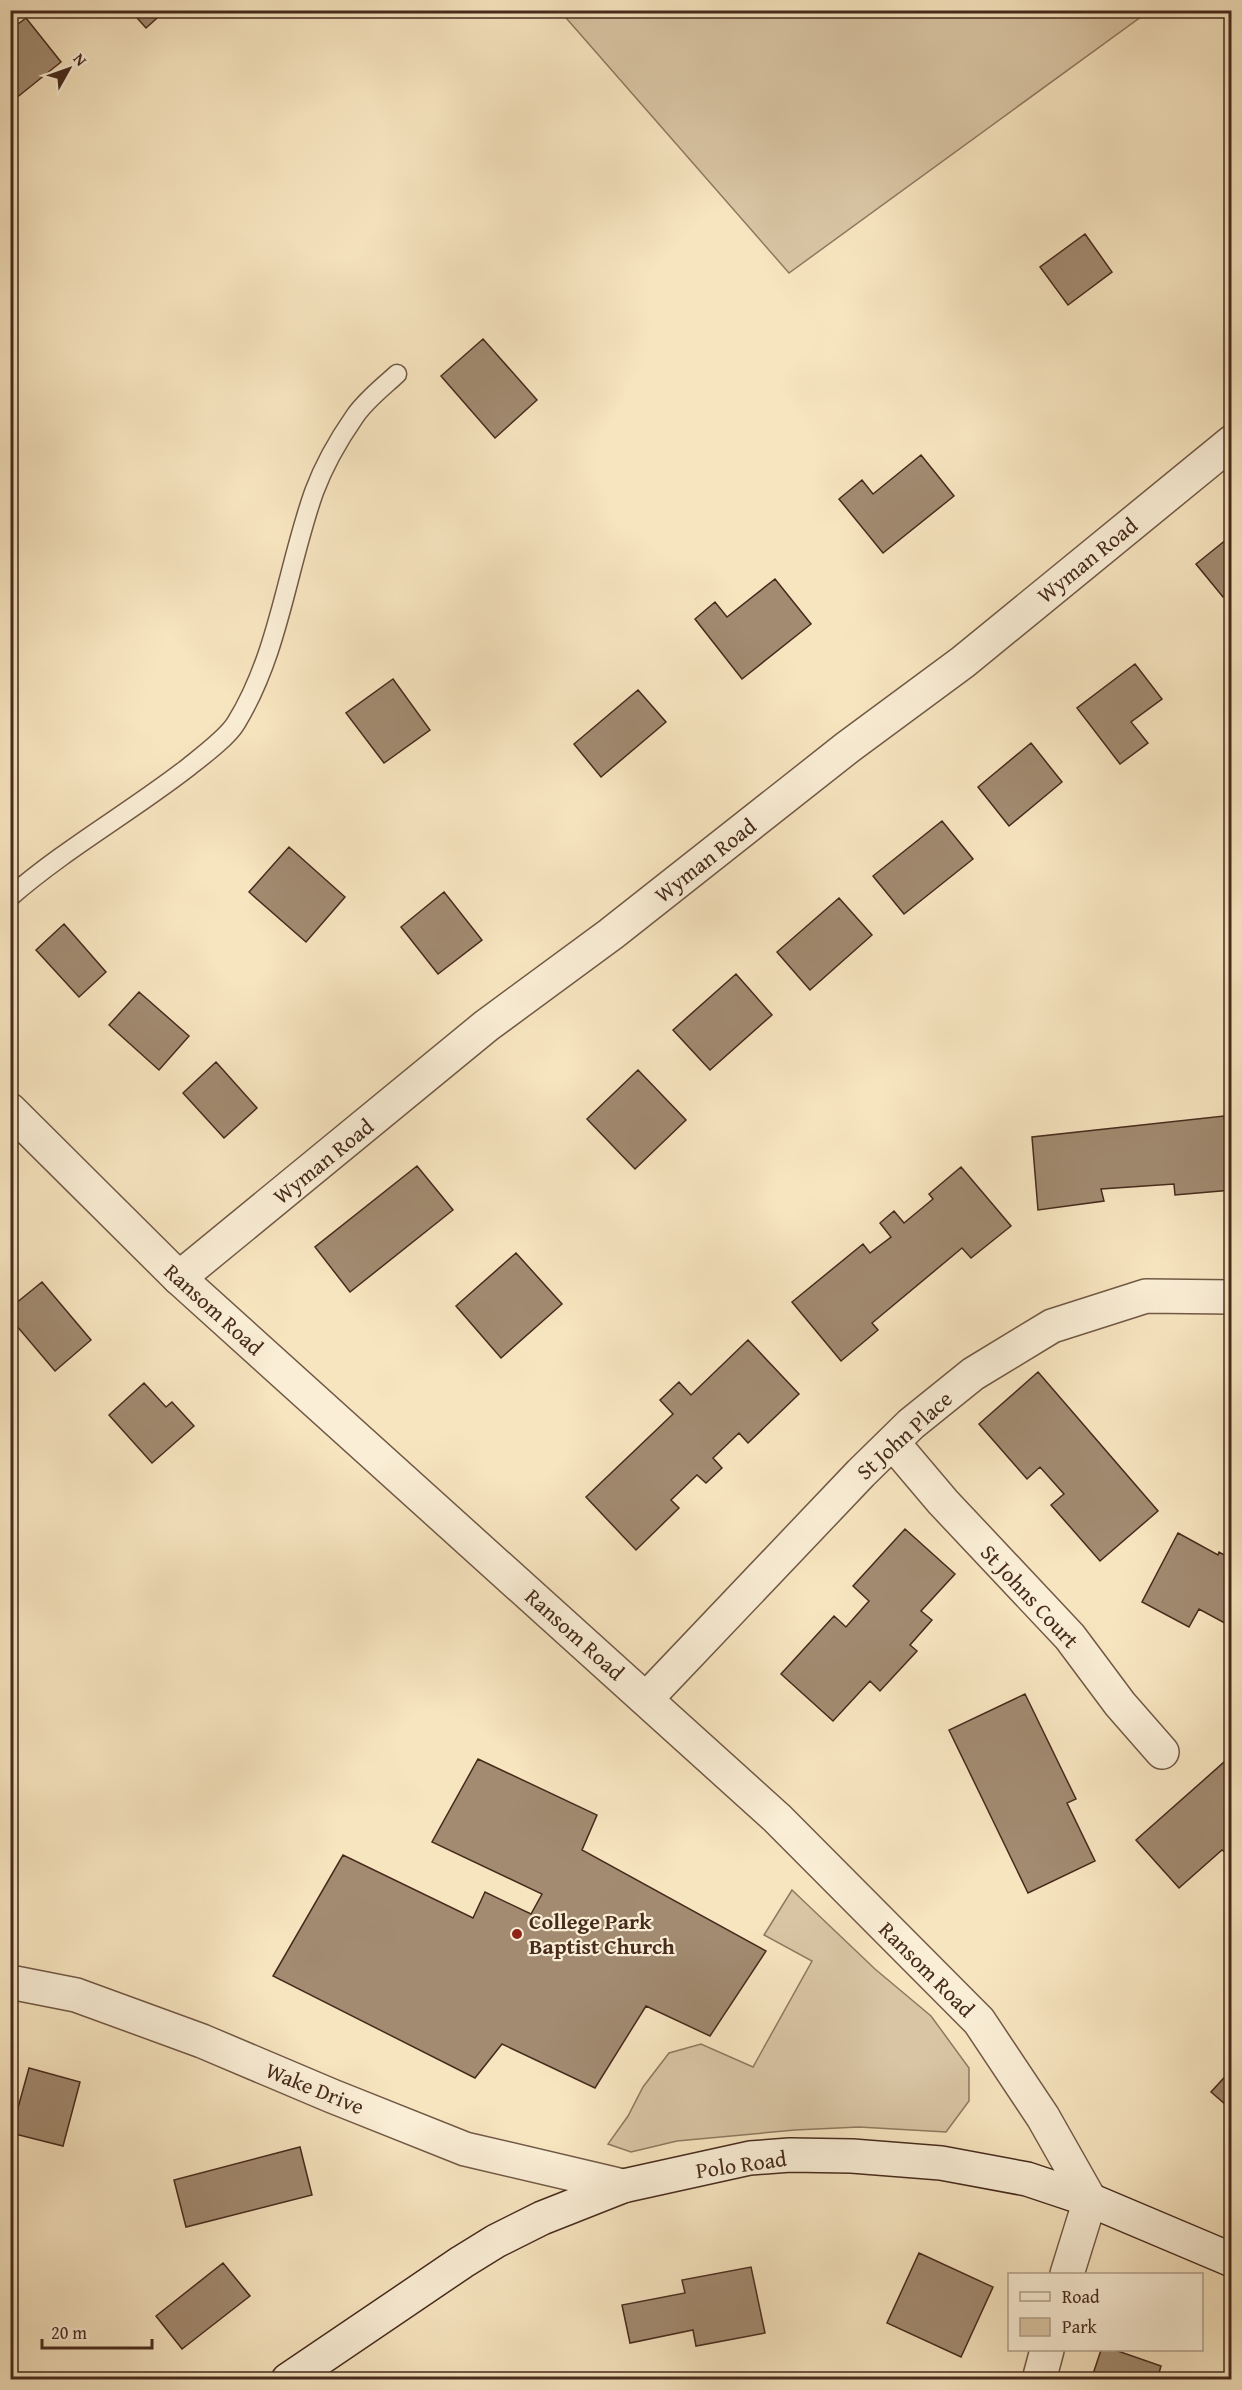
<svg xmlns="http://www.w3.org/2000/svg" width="1242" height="2390" font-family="'Gentium Book Plus',serif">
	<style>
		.green { fill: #d9c5a4; stroke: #907860; stroke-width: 1.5 }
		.building { fill: #a28b71; stroke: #462a1c; stroke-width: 1.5 }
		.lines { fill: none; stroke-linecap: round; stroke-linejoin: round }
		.service-casing { stroke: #725945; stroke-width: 21 }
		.minor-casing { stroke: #725945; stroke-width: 36 }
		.tertiary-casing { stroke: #725945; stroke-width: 36 }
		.secondary-casing { stroke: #462a1c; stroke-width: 36 }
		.service { stroke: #faeed6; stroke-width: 18 }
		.minor { stroke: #faeed6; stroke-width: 33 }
		.tertiary { stroke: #faeed6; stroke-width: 33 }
		.secondary { stroke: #faeed6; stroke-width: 33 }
		.poi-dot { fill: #8f2418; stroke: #faeed6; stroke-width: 2 }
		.labels { text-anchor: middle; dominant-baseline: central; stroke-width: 4.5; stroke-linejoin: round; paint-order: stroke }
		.street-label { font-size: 22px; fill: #462a1c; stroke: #faeed6 }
		.poi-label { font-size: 22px; font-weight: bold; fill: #462a1c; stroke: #faeed6; text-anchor: start }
	</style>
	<rect width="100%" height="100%" fill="#f7e5c0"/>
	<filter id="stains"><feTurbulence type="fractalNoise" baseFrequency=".00333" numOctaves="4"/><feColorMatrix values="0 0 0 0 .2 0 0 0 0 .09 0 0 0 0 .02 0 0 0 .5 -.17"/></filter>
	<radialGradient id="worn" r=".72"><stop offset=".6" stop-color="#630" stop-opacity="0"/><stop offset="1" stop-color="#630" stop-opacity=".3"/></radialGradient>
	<path class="green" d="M560 11H1149L789 273Z
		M792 1890 875 1969 931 2016 969 2068V2101L946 2132 859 2127 795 2130 677 2141 631 2152 608 2144 628 2116 643 2087 669 2053 701 2044 753 2067 812 1961 764 1935Z"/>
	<path class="building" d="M130 10H166L146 28Z
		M26 18 61 62 10 103V30Z
		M1085 234 1112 272 1068 305 1040 267Z
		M483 339 537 400 495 438 441 376Z
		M921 455 954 496 883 553 839 499 862 480 873 494Z
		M1232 535V590L1223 597 1196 564Z
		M775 579 811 624 742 679 695 619 715 602 727 617Z
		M1135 664 1162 699 1131 722 1148 743 1120 764 1077 708Z
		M393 679 430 730 384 763 346 713Z
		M638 690 666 722 601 777 574 744Z
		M1031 743 1062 782 1009 826 978 787Z
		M942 821 973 859 904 914 873 876Z
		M289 847 345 897 306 942 249 892Z
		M444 892 482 940 438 974 401 927Z
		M839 898 872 935 810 990 777 952Z
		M64 924 106 972 79 997 36 950Z
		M736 974 772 1015 710 1070 673 1030Z
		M139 992 189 1036 159 1070 109 1025Z
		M216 1062 257 1108 224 1138 183 1093Z
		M638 1070 686 1120 635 1169 587 1119Z
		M1224 1116 1232 1172V1190L1175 1195 1174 1184 1101 1189 1104 1201 1038 1210 1032 1137Z
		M417 1166 453 1210 350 1292 315 1247Z
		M961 1167 1011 1226 971 1258 962 1248 872 1323 878 1330 841 1361 792 1302 863 1244 870 1253 891 1237 880 1223 894 1211 904 1223 933 1199 929 1194Z
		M516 1253 562 1304 501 1358 456 1306Z
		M42 1282 91 1340 55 1371 10 1318V1308Z
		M748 1340 799 1394 748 1443 739 1433 713 1458 722 1468 706 1483 697 1475 671 1500 679 1508 636 1550 586 1497 673 1414 660 1400 679 1382 691 1395Z
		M1038 1372 1158 1511 1100 1561 1051 1505 1064 1494 1040 1467 1027 1479 979 1424Z
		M144 1383 166 1407 172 1402 194 1426 152 1463 109 1415Z
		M905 1529 955 1574 921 1611 932 1620 910 1645 917 1651 880 1691 870 1681 833 1721 781 1674 834 1616 846 1627 869 1601 853 1586Z
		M1178 1533 1218 1555 1219 1552 1232 1559V1627L1199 1609 1189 1627 1142 1602Z
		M1025 1694 1076 1799 1067 1803 1095 1861 1028 1893 949 1730Z
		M1232 1755V1858L1222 1850 1179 1888 1136 1840Z
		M478 1759 597 1815 582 1850 766 1951 710 2036 646 2006 595 2088 502 2044 475 2078 273 1976 343 1855 473 1918 485 1892 531 1914 542 1894 432 1842Z
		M29 2068 80 2082 63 2146 11 2133Z
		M1232 2069V2110L1211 2092Z
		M300 2147 312 2195 186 2227 174 2180Z
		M919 2253 993 2287 961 2357 887 2323Z
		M223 2263 250 2296 182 2349 156 2316Z
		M751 2267 765 2333 696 2346 693 2330 630 2343 622 2305 685 2293 682 2280Z
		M1101 2350H1115L1161 2366 1157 2380H1091Z"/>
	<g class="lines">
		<defs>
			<path id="service" d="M10 897C65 849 129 813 186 769 201 757 227 738 236 723 279 653 287 568 314 492 324 465 339 439 355 416 366 400 383 387 397 374"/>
			<path id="minor" d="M179 1278 486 1026 611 934 848 747 963 662 1232 442
				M893 1443 943 1502 1070 1637 1120 1704 1162 1752
				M647 1698 861 1473 911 1424 973 1374 1052 1326 1146 1296 1232 1297
				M10 1982 76 1995 202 2041 332 2096 465 2149 623 2186
				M1067 2274 1090 2200
				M1039 2380 1047 2350"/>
			<path id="tertiary" d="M10 1110 179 1278 777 1818 979 2021 1043 2117 1090 2200"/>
			<path id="secondary" d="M288 2380 462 2262 496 2241 542 2218 623 2186 750 2158 790 2155 852 2156 941 2163 1027 2179 1090 2200 1232 2260"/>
		</defs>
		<use href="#service" class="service-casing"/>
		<use href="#minor" class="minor-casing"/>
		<use href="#tertiary" class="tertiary-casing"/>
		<use href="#secondary" class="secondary-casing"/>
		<use href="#service" class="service"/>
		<use href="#minor" class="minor"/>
		<use href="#tertiary" class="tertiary"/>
		<use href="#secondary" class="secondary"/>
	</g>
	<circle class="poi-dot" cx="517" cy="1934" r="6"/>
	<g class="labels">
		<g class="street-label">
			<text transform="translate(1087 560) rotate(-39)">Wyman Road</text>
			<text transform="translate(705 860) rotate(-38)">Wyman Road</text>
			<text transform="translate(323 1161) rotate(-39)">Wyman Road</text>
			<text transform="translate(214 1309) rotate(42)">Ransom Road</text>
			<text transform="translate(904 1435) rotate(-42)">St John Place</text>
			<text transform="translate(1030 1596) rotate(47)">St Johns Court</text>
			<text transform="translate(575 1634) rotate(42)">Ransom Road</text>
			<text transform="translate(927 1969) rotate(45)">Ransom Road</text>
			<text transform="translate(315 2088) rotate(22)">Wake Drive</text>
			<text transform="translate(741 2164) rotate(-8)">Polo Road</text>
		</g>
		<g class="poi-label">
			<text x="529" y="1921">College Park<tspan x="529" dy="25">Baptist Church</tspan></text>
		</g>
	</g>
	<rect width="1242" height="2390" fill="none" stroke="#f7e5c0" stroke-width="36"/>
	<rect x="12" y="12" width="1218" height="2366" fill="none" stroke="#462a1c" stroke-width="3"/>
	<rect x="18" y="18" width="1206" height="2354" fill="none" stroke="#462a1c" stroke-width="1.5"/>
	<rect x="1008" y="2273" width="195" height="78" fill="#faeed6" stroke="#b2a08c" stroke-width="1.5"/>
	<rect x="1020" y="2292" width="30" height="9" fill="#faeed6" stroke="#b2a08c" stroke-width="1.5"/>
	<text x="1062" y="2303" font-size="18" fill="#462a1c">Road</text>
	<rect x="1020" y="2318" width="30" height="18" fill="#d9c5a4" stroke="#b2a08c" stroke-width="1.5"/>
	<text x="1062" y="2333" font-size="18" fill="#462a1c">Park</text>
	<g transform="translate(69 69) rotate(50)" stroke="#faeed6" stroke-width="4.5" paint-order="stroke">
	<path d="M0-4.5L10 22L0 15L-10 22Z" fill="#462a1c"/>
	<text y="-9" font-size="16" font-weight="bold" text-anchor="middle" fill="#462a1c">N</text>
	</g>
	<path d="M42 2339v9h110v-9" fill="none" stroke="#462a1c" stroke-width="3"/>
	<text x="51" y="2339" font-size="18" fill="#462a1c" stroke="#faeed6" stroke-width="4.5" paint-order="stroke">20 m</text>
	<rect width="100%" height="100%" filter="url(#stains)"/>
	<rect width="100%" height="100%" fill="url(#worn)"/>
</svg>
